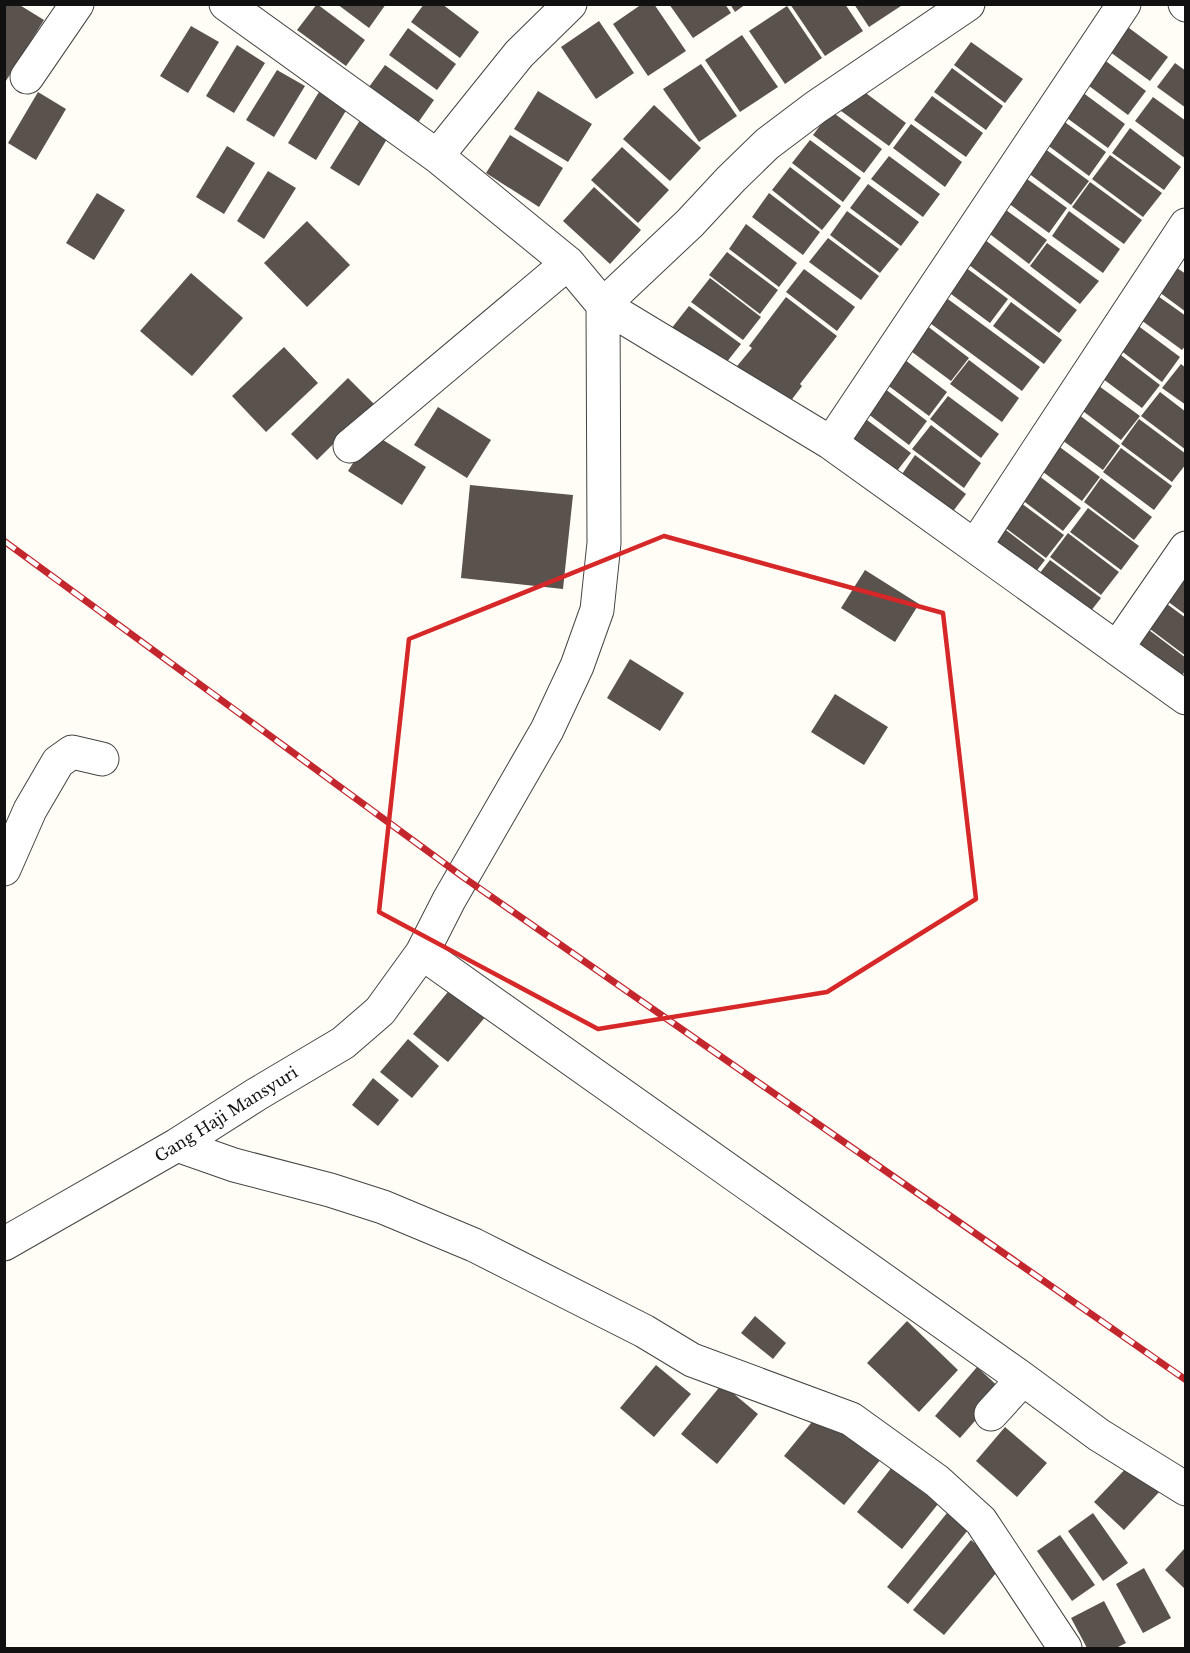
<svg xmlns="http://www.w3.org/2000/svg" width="1190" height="1653" font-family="'Libre Baskerville',serif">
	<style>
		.building { fill: #5a524d }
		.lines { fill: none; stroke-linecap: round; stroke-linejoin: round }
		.minor-casing { stroke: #444; stroke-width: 35 }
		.minor { stroke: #fff; stroke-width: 33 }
		.rail-casing { stroke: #c4262e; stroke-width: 7 }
		.rail { stroke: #fff; stroke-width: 4.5; stroke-dasharray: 14; stroke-linecap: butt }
		.marked { fill: none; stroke: #d62828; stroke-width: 4.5; stroke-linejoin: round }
		.labels { text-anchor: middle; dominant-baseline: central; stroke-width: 6; stroke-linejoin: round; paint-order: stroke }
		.street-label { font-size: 16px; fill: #111; stroke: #fff }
	</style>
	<rect width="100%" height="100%" fill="#fffdf5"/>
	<path class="building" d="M4 4H18L44 20 4 84Z
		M317 4 365 40 346 66 297 30Z
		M337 4H386L369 28Z
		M424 4H442L479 32 460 58 411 22Z
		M642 4H654L686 51 648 76 613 24Z
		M669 4H725L731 13 693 38Z
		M730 4H746L735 12Z
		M790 4H845L863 31 825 56Z
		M854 4H904L869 27Z
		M787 6 822 58 785 84 749 31Z
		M1117 19 1168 57 1150 81 1099 44Z
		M599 21 634 73 596 99 561 47Z
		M191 26 219 42 188 93 160 76Z
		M408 28 456 64 437 90 389 55Z
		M742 35 778 87 740 112 705 60Z
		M971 42 1023 79 1005 103 954 65Z
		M237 45 265 63 234 113 206 96Z
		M1095 53 1146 91 1128 115 1077 77Z
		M1175 63 1186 71V108L1157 87Z
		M701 64 737 116 699 142 663 89Z
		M385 65 434 100 415 127 366 91Z
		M952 68 1003 106 986 130 934 92Z
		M277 70 305 86 274 137 246 120Z
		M855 85 906 123 889 146 837 108Z
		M1074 86 1125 124 1108 148 1056 110Z
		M538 91 592 124 568 162 514 129Z
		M38 92 66 109 36 160 8 143Z
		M319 92 347 109 316 160 288 143Z
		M932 96 983 133 966 157 914 120Z
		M1153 97 1186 121V159L1135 121Z
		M654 105 701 148 670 181 623 139Z
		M831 111 882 149 864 173 813 135Z
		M1055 115 1106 152 1089 176 1038 138Z
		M362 117 390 134 359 186 330 168Z
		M911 124 962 162 945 187 893 148Z
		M1130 128 1181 167 1164 190 1112 153Z
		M510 135 563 168 539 207 486 173Z
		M810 140 861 178 843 202 792 163Z
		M1037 143 1089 181 1071 205 1020 167Z
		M227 146 255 163 224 214 196 197Z
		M622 147 669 190 638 223 591 180Z
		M1110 155 1162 193 1143 217 1092 179Z
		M889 156 940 194 923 217 871 179Z
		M790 167 841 206 822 230 772 190Z
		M268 171 296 188 264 239 237 221Z
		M1016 171 1067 208 1049 233 997 195Z
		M1090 182 1142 220 1124 244 1072 207Z
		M868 184 919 222 901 246 850 208Z
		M594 187 641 230 610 264 563 221Z
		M97 193 125 210 94 260 66 243Z
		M769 193 820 232 803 255 752 217Z
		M995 202 1047 240 1029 264 978 225Z
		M847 211 899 249 880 273 830 235Z
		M1069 211 1120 249 1103 273 1052 236Z
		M307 221 350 265 307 307 264 263Z
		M746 224 797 263 779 287 729 249Z
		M976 233 1077 310 1059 333 957 256Z
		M828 238 879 276 861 300 809 262Z
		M1047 243 1099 281 1080 304 1030 266Z
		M727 252 778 290 760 314 709 275Z
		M957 261 1008 299 990 323 939 285Z
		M1168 262 1186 274V312L1151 286Z
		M804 269 855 307 837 331 786 292Z
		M191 273 243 318 192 376 140 331Z
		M710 278 761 317 743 340 691 302Z
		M1148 289 1186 316V345L1182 350 1130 312Z
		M937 291 1040 367 1022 391 919 315Z
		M786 297 837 336 800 384 802 386 784 410 733 371 752 348 749 346Z
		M1011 302 1062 340 1044 364 993 326Z
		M689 306 741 344 722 368 671 329Z
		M918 319 969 358 951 381 900 343Z
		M1129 319 1180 357 1162 382 1111 343Z
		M1109 346 1160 385 1142 408 1091 370Z
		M284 347 318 383 266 432 232 396Z
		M896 353 947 392 929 416 878 378Z
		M969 360 1019 398 1002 422 950 384Z
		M1181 364 1186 368V405L1162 388Z
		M348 378 374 404 317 460 291 434Z
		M1088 378 1140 416 1121 440 1071 402Z
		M876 382 927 421 909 445 859 407Z
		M1160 392 1186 412V450L1141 416Z
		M948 396 999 434 981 458 930 419Z
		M438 407 491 440 467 478 414 445Z
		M1070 408 1120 446 1103 470 1051 432Z
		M859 414 911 453 893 476 842 437Z
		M1139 419 1186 454V464L1172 482 1121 444Z
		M931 425 981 463 964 488 912 449Z
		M372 433 426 467 402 505 348 471Z
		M1049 439 1100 477 1082 501 1031 463Z
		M1121 448 1172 486 1154 510 1103 472Z
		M915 455 966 494 948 518 898 480Z
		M1030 469 1081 508 1063 531 1013 493Z
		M1101 478 1152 517 1134 540 1084 502Z
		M470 485 573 495 563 589 461 578Z
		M1013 497 1064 535 1046 558 995 520Z
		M1088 508 1139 546 1121 570 1070 532Z
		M994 521 1045 560 1027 583 977 545Z
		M1068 533 1119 572 1101 595 1050 557Z
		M1050 560 1101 598 1083 621 1032 583Z
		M865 570 919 604 895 642 841 608Z
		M1186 577V615L1155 592Z
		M1156 596 1186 618V656L1138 620Z
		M1141 624 1186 658V670L1174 686 1123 647Z
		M630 659 684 693 660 731 607 698Z
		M835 694 888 727 864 765 811 732Z
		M452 987 486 1016 448 1062 413 1034Z
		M408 1039 439 1066 412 1098 380 1072Z
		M373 1078 399 1100 378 1126 352 1105Z
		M755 1316 786 1343 773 1359 741 1333Z
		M907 1321 958 1370 919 1412 867 1363Z
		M656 1365 691 1394 654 1437 620 1408Z
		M977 1367 1002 1390 960 1438 935 1416Z
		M722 1384 758 1414 717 1464 681 1434Z
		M821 1411 881 1459 844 1505 784 1456Z
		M1005 1427 1047 1463 1017 1497 976 1461Z
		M1131 1463 1161 1490 1124 1530 1094 1502Z
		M892 1467 938 1504 902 1549 857 1512Z
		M947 1513 968 1530 908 1604 887 1587Z
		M1093 1513 1128 1563 1103 1581 1068 1531Z
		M1060 1535 1095 1585 1072 1601 1037 1551Z
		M971 1540 1002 1566 944 1635 913 1610Z
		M1184 1549 1186 1550V1590L1165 1570Z
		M1144 1568 1171 1618 1143 1633 1116 1584Z
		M1104 1601 1126 1643 1116 1648H1087L1071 1618Z"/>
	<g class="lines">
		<defs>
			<path id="minor" d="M226 4 437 156 568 263 603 305 831 443 1186 698
				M1185 4 1186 5
				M27 77 77 4
				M437 156 519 54 570 4
				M831 443 1124 4
				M350 446 568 263
				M975 546 1186 225
				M1117 648 1186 548
				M4 869 30 810 58 762 72 752 102 759
				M422 953 1023 1379
				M177 1145 234 1165 330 1190 383 1207 474 1245 644 1331 692 1360 851 1419 937 1481 981 1521 1065 1648
				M4 1244 177 1145 257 1094 343 1043 380 1011 422 953 449 900 547 730 577 666 597 610 604 543 603 305 690 223 731 179 767 144 816 107 968 4
				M991 1414 1023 1379 1099 1435 1186 1489"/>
		</defs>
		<use href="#minor" class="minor-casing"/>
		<use href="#minor" class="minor"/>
		<defs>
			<path id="rail" d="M4 541 463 877 1186 1380"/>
		</defs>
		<use href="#rail" class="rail-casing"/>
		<use href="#rail" class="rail"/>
	</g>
	<path class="marked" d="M664 536 943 613 976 899 827 992 598 1029 379 912 409 639Z"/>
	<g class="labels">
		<g class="street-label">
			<text transform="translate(226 1114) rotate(-32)">Gang Haji Mansyuri</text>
		</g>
	</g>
	<rect width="1190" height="1653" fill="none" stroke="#111111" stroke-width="12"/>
</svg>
